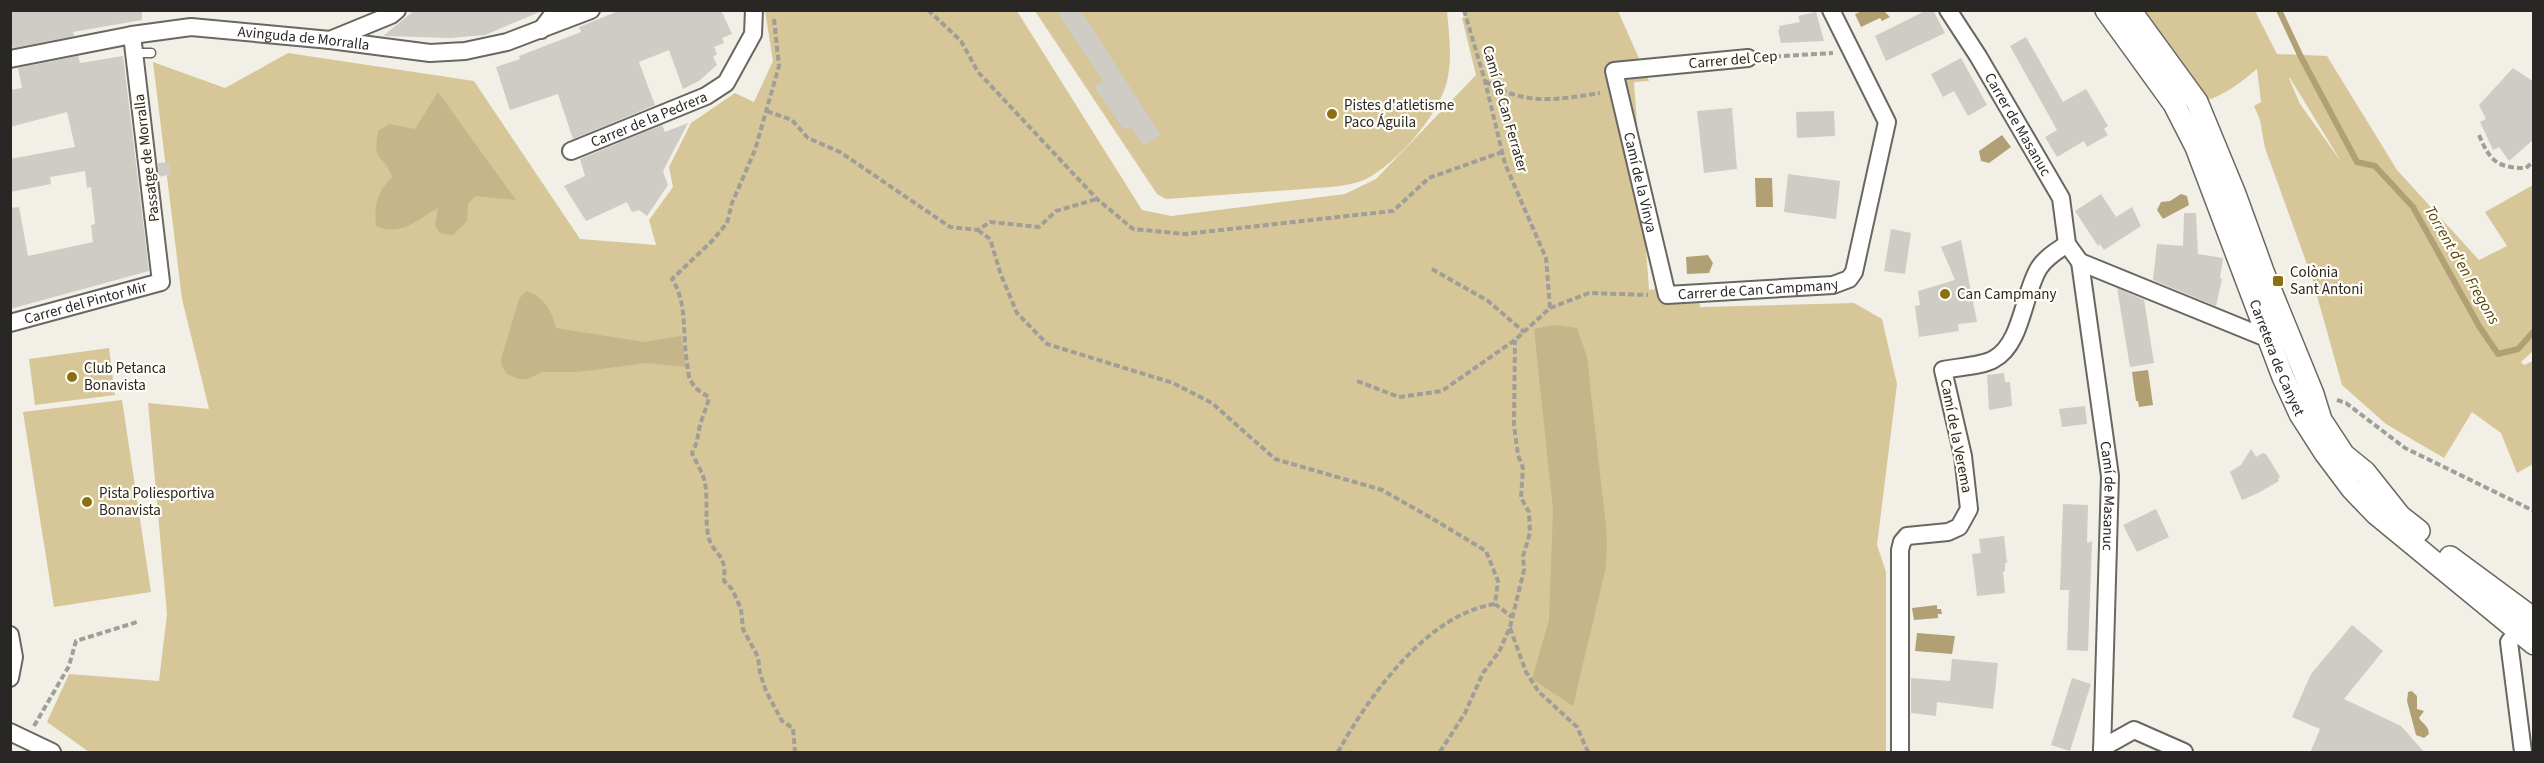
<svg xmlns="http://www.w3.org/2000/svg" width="2544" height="763" font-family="'Source Sans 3',sans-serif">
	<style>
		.green { fill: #d7c698; fill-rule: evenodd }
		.forest { fill: #c6b588 }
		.water { fill: #b1a074 }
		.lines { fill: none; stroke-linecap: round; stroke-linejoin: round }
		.stream { stroke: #b1a074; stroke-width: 6 }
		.building { fill: #ceccc4 }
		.service-casing { stroke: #696760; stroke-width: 11 }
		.minor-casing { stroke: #696760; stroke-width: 20 }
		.tertiary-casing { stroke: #696760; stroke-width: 24 }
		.path { stroke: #a09e98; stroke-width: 4; stroke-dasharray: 6 3; stroke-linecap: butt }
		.service { stroke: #fff; stroke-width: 8 }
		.minor { stroke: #fff; stroke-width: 16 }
		.tertiary { stroke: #fff; stroke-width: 21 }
		.poi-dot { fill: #8b6f10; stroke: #fffdf6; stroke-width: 2 }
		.labels { text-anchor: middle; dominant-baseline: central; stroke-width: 4.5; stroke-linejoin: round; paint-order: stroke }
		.street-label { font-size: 15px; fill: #282724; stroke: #fffdf6 }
		.poi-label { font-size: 15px; fill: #282724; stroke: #fffdf6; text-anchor: start }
		.water-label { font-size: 16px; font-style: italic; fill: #57450d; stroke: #fffdf6 }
	</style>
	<rect width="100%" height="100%" fill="#f2efe7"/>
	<path class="green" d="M765 11H1017L1142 210 1171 216 1345 194 1376 179 1476 75 1462 18 1466 16 1465 11H1618L1649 81 1634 82 1649 290 1697 284 1700 307 1854 303 1882 319 1897 384 1877 545 1886 572V752H89L47 722 69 674 159 681 167 614 148 403 209 409 182 299 153 62 225 88 288 53 474 81 580 239 656 245 649 220 673 187 669 167 691 123 735 93 754 102 773 61Z
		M1035 11H1447C1449 34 1453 62 1446 85 1436 118 1397 163 1366 179 1355 184 1342 186 1330 187L1166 199 1157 194Z
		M2145 11H2255L2277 54 2327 56 2397 170 2479 260 2507 246 2485 212 2533 185V351L2521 362 2524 365 2533 361V464L2517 473 2501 433 2472 412 2444 458 2386 424 2342 385 2312 278 2265 148 2260 120 2254 106 2261 102 2257 69C2241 82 2228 93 2208 100ZM2289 78H2290L2342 163 2300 104Z
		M109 348 115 395 35 405 29 359Z
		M122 400 151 592 54 607 23 412Z"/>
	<path class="forest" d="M438 92 516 200 475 196 468 204 467 221 453 235 440 233 435 226 438 208C417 220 400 237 376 226 374 205 377 192 392 177 384 152 372 165 378 131L389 124 415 129Z
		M526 291C544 297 552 310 556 328L644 342 681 336 686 367 646 363 578 372H542L528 379H519L507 374 502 367 501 359 519 299Z
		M1553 325 1577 328 1587 357 1607 536 1606 567 1573 706 1532 679 1549 620 1553 510 1534 329Z"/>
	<path class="water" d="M1864 10 1884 11 1890 17 1882 21 1880 18 1861 27 1855 14Z
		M2002 135 2011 147 1989 163 1981 161 1979 151Z
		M1755 178H1772L1773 207H1756Z
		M2181 194 2187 196 2189 205 2163 219 2157 210 2161 202 2170 201Z
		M1708 255 1713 263 1709 273 1687 274 1686 257Z
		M2148 370 2153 405 2139 407 2138 401H2136L2132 372Z
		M1937 605V609H1941L1942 614H1938V618L1914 620 1912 608Z
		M1917 633 1955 636 1952 654 1915 651Z
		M2412 691 2417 696V709L2424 711 2419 718C2423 725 2428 724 2429 734L2424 738 2416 735 2407 701 2408 692Z"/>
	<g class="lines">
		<path class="stream" d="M2279 10 2301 57 2357 162 2375 166 2413 207 2479 326 2498 354 2518 349 2534 331"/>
	</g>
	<path class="building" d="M10 10H142V20L73 32 74 36 13 48 10 43Z
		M415 10H542V11L485 35 450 38 383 36Z
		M621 10H721L732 34 722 38 724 43 714 47 717 54 713 57 717 65 699 81 683 89 669 50 639 62 655 105 573 139 558 94 510 110 496 67 520 59 519 56 581 32 579 27Z
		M1056 10H1080L1161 135 1143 146 1130 126 1124 130 1094 86 1103 81Z
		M1927 10H1933L1945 33 1886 61 1875 36Z
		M1816 12 1824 41 1781 43 1778 30 1780 29 1779 26 1800 22 1798 16Z
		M2026 37 2063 102 2086 89 2108 126 2104 129 2108 135 2087 147 2084 141 2057 157 2045 137 2057 130 2010 46Z
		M78 56 80 63 123 56 149 271 10 309V208L19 207 28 256 93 242 91 225 95 224 91 187 87 188 85 171 50 177 51 184 10 192V159L75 147 67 112 10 127V90L22 88 18 68Z
		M1961 58 1987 105 1968 116 1954 91 1943 97 1931 74Z
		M2513 68 2534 82V139L2509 161 2499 147 2493 150 2480 122 2486 119 2479 105Z
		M1732 108 1737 169 1704 173 1697 111Z
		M1834 111 1835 136 1797 138 1796 112Z
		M688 123 663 171 668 185 647 216 639 210 632 212 627 202 586 221 564 186 585 176 580 159 662 125 665 132Z
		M169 162 171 174 159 177 158 163Z
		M1788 174 1840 181 1836 219 1784 212Z
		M2101 194 2116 217 2132 207 2141 226 2104 250 2100 244 2098 246 2075 211Z
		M2184 213H2196L2198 254 2223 258 2220 278 2222 279 2216 306 2153 280 2157 244 2183 246Z
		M1891 229 1911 233 1905 274 1884 271Z
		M1961 240 1977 322 1958 324 1959 331 1919 337 1915 306 1920 305 1918 291 1955 280 1941 247Z
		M2117 288 2144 300 2154 363 2130 367Z
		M2004 373 2005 382H2010L2012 406 1989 410 1987 375Z
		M2085 406 2087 424 2062 427 2059 409Z
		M2251 449 2256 457 2263 453 2266 454 2280 477 2278 479 2279 481 2258 493 2242 500 2230 472 2241 465Z
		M2063 504 2088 505 2087 543 2092 541 2088 651 2067 650 2069 590H2060Z
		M2156 509 2169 537 2137 552 2123 525Z
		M2004 536 2007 563H2005V571L2003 572 2005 593 1977 596 1972 554 1981 553 1979 539Z
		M2352 625 2383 651 2344 699 2401 726 2425 753H2310L2320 729 2292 717 2311 674Z
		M1952 659 1998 663 1993 709 1937 702 1936 716 1911 713V678L1950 681Z
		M2072 678 2091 684 2070 751 2051 745Z"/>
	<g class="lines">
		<defs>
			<path id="service" d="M135 53H151"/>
			<g id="minor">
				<path id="s1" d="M1948 10 1978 56 2061 198 2067 244 2080 262 2110 476 2102 752"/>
				<path d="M541 30 553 14 559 10"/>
				<path d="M330 40 391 15 397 10"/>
				<path id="s2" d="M1748 58 1614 71 1667 295 1833 285 1849 279 1854 272 1887 122 1831 10"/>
				<path id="s3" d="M10 59 132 35 191 27 330 40 430 53 465 51 507 42 591 10"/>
				<path id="s4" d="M571 151 706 96 726 83 753 34 754 10"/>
				<path d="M2080 262 2269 339"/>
				<path id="s5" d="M10 323 161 282 132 35"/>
				<path d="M2518 631 2509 642 2523 752"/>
				<path d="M10 635 14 657 10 678"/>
				<path d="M10 732 52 752"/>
				<path d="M2102 748 2134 730 2184 752"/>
				<path d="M1900 752V550L1902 542 1907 536 1948 532 1959 527 1969 509 1963 456 1943 370C1957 367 1983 366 1994 359 2022 344 2023 294 2039 268 2046 257 2057 251 2067 244"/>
			</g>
			<g id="tertiary">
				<path id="s6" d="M2106 10 2174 104 2196 147 2283 377 2300 414 2325 453 2352 489 2376 514 2534 644"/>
				<path d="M2130 10 2197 102 2235 194 2264 274 2313 394 2321 420 2344 455 2365 472 2400 516 2419 531"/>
				<path d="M2450 557 2534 619"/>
			</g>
		</defs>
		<use href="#service" class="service-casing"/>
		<use href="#minor" class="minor-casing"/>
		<use href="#tertiary" class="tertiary-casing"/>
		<path class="path" d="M928 10 961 41 978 72 1097 199 1133 229 1185 234 1393 211 1429 178 1502 152
			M774 19 779 66 755 150 732 203 727 223 712 241 672 279C688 304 682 334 687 363 688 368 688 377 691 381 695 389 702 393 709 397 707 407 703 415 700 425 697 437 698 442 692 453 696 462 703 473 705 483 708 500 705 518 708 535 713 557 727 551 724 581L732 589 741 609 743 629 758 657 760 673 766 691 782 721 793 728 795 752
			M1766 57 1833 53
			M1485 81C1525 106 1555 100 1600 93
			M767 111 792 120 808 138 840 152 950 227 978 230 990 222 1039 227 1056 211 1097 199
			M2479 135C2490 161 2497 168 2526 168L2534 161
			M978 230 990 239 1001 275 1017 313 1047 344 1173 383 1212 403 1275 459 1382 490 1433 519 1486 551 1498 581 1495 604 1512 617
			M1432 269 1488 301 1524 332
			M1550 308 1589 293 1648 295
			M1357 381 1399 397 1442 391 1515 340 1550 308 1546 258 1505 164 1485 81 1464 10
			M2337 400 2346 403 2405 448 2534 511
			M1510 628 1526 672 1539 692 1577 727 1588 752
			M34 726 69 666 76 641 137 622
			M1338 752C1369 696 1427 614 1495 604
			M1440 752 1465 713 1483 673 1499 652 1510 627 1524 570 1523 556 1530 533 1529 512 1521 498 1523 468 1518 455 1514 425 1515 340"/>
		<use href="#service" class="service"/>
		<use href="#minor" class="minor"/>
		<use href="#tertiary" class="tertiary"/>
	</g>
	<g class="poi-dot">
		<circle cx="1332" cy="114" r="6"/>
		<rect x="2272" y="275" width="12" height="12" rx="3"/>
		<circle cx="1945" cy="294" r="6"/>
		<circle cx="72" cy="377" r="6"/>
		<circle cx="87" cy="502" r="6"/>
	</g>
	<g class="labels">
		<g class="street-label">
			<text stroke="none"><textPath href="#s3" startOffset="297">Avinguda de Morralla</textPath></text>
			<text transform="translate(1733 60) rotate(-5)">Carrer del Cep</text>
			<text transform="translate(1505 109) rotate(74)">Camí de Can Ferrater</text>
			<text stroke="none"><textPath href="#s4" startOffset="84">Carrer de la Pedrera</textPath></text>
			<text stroke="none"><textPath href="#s1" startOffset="134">Carrer de Masanuc</textPath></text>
			<text transform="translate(147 158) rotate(-97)">Passatge de Morralla</text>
			<text stroke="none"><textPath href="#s2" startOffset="249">Camí de la Vinya</textPath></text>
			<text stroke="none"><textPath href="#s2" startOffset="456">Carrer de Can Campmany</textPath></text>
			<text stroke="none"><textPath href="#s5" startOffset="78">Carrer del Pintor Mir</textPath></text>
			<text stroke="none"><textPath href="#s6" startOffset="390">Carretera de Canyet</textPath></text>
			<text transform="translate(1956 436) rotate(79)">Camí de la Verema</text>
			<text stroke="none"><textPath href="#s1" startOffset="524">Camí de Masanuc</textPath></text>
		</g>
		<g class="poi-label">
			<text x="1344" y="105">Pistes d'atletisme<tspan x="1344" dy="17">Paco Águila</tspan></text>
			<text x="2290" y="272">Colònia<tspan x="2290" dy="17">Sant Antoni</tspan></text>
			<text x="1957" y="294">Can Campmany</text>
			<text x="84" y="368">Club Petanca<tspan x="84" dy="17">Bonavista</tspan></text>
			<text x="99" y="493">Pista Poliesportiva<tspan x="99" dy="17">Bonavista</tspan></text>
		</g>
		<g class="water-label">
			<text transform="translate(2462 265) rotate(60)">Torrent d'en Fregons</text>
		</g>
	</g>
	<rect width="2544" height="763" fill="none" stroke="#282724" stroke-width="24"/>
</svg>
